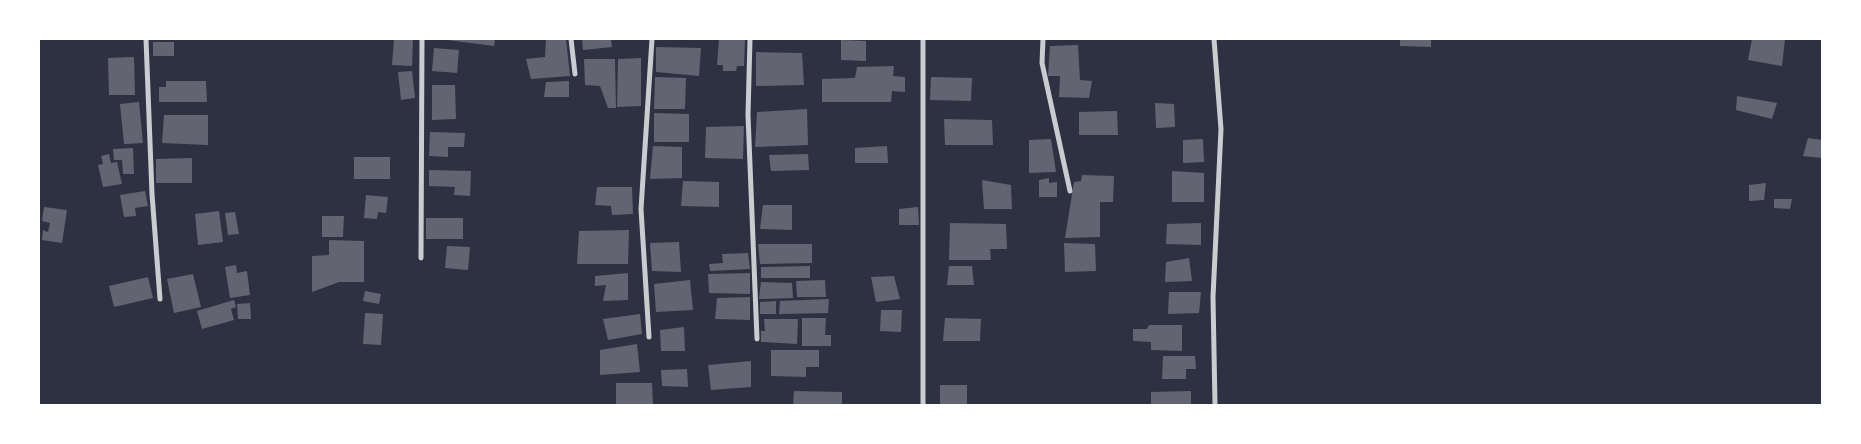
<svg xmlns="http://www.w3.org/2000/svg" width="1861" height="444" font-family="Inter,sans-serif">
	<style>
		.building { fill: #626471 }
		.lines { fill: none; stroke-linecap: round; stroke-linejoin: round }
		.minor { stroke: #caccd0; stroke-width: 5 }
	</style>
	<rect width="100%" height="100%" fill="#2d3142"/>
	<path class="building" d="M394 39H413L412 66 392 65Z
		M439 39H495L494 46Z
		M546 39H566L570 76 531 79 526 59 545 57Z
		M582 39H611L612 47 583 50Z
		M719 39H745L744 66H737L736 71H723V65H717Z
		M1400 39H1431V47L1400 46Z
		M1752 39H1785L1782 66 1748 60Z
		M841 40 866 41V61L841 60Z
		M153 42H174V56H153Z
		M1078 45 1080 80 1092 81 1089 98 1059 97 1060 76H1048L1050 46Z
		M656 47 701 48 699 76 656 72Z
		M434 48 459 50 457 73 432 71Z
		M756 52 802 53 804 85 756 86Z
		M134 57 135 95H109L108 58Z
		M641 58V106L617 107 618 59Z
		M584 59H615L616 108H608L600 86 585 85Z
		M894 66 893 76 905 77V92L892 91 891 102H822V79L855 78 857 67Z
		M412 71 415 98 401 100 398 72Z
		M655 77 686 78 685 109H654Z
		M931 77 972 78 971 101 930 100Z
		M166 81H206L207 102H159V87H166Z
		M569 81V97H544L546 82Z
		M432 85H455L456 119 432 120Z
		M1737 96 1777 103 1772 119 1736 110Z
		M139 102 143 143 124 144 120 104Z
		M1155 103 1174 104 1175 127 1156 128Z
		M807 109 808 145 755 147 757 112Z
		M1117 111 1118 135H1079V112Z
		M654 113 689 114V142H654Z
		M164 115H208V145L162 143Z
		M944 119 992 120 993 145H945Z
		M744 126 743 159 705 158 706 127Z
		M430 132 465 133 464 147H448V157L429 156Z
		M1808 138 1822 140V158L1803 156Z
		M1051 139 1056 172 1029 173V140Z
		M1203 139 1204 162 1183 163V140Z
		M653 146 682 147V178L650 179Z
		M887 146 888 163H855V148Z
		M133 148 134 174H123L122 160H114L113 149Z
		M109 154 111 163 117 162 122 184 103 187 98 165 103 164 101 156Z
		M808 154 809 170 771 171 769 155Z
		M354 157H390V179H354Z
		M192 158V183H156V159Z
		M429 170 471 171 470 196 454 195 455 187 429 186Z
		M1172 171 1204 173V202H1172Z
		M1082 175 1114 176 1113 202H1100V237L1065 238 1074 182 1081 181Z
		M1049 178V183L1057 182V197H1039V180Z
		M982 180 1011 185 1012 209H984Z
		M683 181 719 182V207L681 206Z
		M1766 183 1764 200 1749 201V185Z
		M597 187H632L633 214 612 215 611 206 595 205Z
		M145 191 148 206 135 208 136 216 124 217 120 195Z
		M366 195 388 197 386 213 378 212 377 219 364 218Z
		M1774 199H1792L1790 209 1774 208Z
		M763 205H792V230L760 229Z
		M44 207 67 210 62 243 42 240 43 230 48 232 50 223 42 221Z
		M918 207 919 225H899V209Z
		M219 211 223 242 198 245 195 214Z
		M235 212 239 234 228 235 225 213Z
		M322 216H344L343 237H322Z
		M426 218H463V239H426Z
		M950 223 1006 224 1007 249H990L991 260H949Z
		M1201 223V245L1166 244 1167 224Z
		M629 230 628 264H577L579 231Z
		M329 240 364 241V282H339L312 292V256L329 255Z
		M679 242 681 272 652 271 650 243Z
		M1064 243 1095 244 1096 271 1065 272Z
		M758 244H812V263L760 264Z
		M447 246 470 247 468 270 445 268Z
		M748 253 750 269 710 271 709 264 723 263 722 254Z
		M1189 258 1192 281 1165 282 1166 262Z
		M236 265 237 273 247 271 250 295 230 298 225 267Z
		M810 266V278H761V267Z
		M949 266H972L974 285H947Z
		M628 273V300L603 301 606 285 595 286V276Z
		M750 273V294L709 293 708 274Z
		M193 274 201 307 174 313 167 279Z
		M894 276 900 299 876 302 871 277Z
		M148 277 153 298 114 307 109 286Z
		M690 280 693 310 656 312 654 284Z
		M825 280 826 297H797L796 281Z
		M761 282 792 283 793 298 759 299Z
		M365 291 381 294 379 304 363 301Z
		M1169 292H1201L1199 313 1168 314Z
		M750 297V320L715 319 717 298Z
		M829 299 828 313 779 314 780 301Z
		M234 300 236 307 231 309 234 320 202 329 197 311Z
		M776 301V314H760V302Z
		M250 303 251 319H238L237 304Z
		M881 310H902L901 332 880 331Z
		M365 313 383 314 381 345 363 344Z
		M640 314 642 334 608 340 603 319Z
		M802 318H826L825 335H831V346H802Z
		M945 318 981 319 980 341H943Z
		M764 319H798L797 344 761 342V331H765Z
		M1149 325H1182V351L1151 350V342L1133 341V329H1147Z
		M684 327 685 351H661L660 330Z
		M637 344 640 372 600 375V350Z
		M771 350H819V367H806V377L771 376Z
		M1163 356H1195L1196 369H1186V379H1162Z
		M751 361V387L711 390 708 365Z
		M687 369 688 387 662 386 661 370Z
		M616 383H652L653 405H616Z
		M940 385H967V405H940Z
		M794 391 842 392V405H793Z
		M1191 391V405H1151V392Z"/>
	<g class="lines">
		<path class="minor" d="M146 39 152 194 160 299
			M571 39 575 74
			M750 39 748 115 757 339
			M1043 39 1042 63 1070 191
			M1214 39 1221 129 1213 297 1215 405
			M421 258 422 39
			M649 337 641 209 652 39
			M923 405V39"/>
	</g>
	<rect width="1861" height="444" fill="none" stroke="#ffffff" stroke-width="80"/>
</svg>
